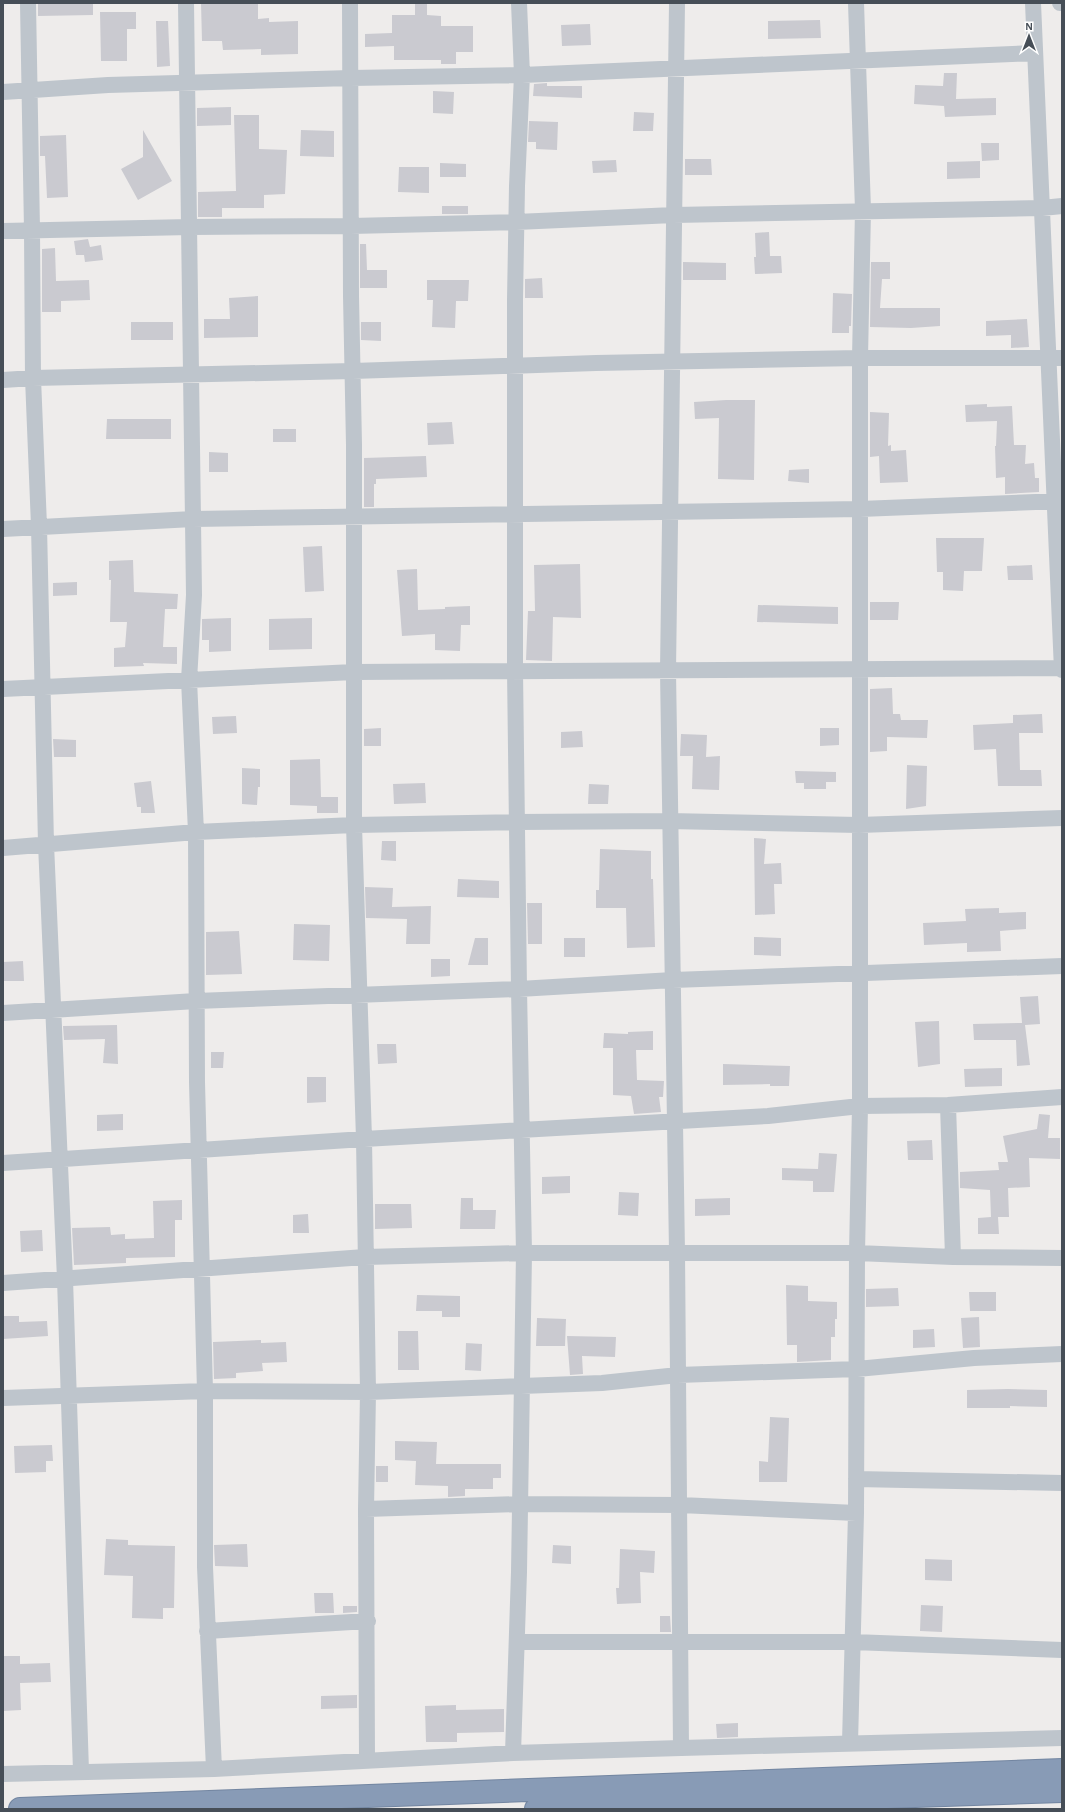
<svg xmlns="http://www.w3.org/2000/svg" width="1065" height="1812" font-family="'Alegreya Sans',sans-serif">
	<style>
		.building { fill: #cacad0 }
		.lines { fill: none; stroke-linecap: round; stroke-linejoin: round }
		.highway-casing { stroke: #7386a1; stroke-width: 24 }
		.minor { stroke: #bec5cc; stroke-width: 16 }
		.highway { stroke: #889bb6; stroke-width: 22 }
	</style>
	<rect width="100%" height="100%" fill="#eeeceb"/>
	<path class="building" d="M38 3H93V15L38 16Z
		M201 3H258V19L269 18V22L298 21V54L261 55V49L223 50 222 41H202Z
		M415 3H427V15L441 16V26H473V52H456V64H441V60H394V46L365 47V34L392 33V15H415Z
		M100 12H136V29H127V61H101Z
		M820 20 821 38 768 39V21Z
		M156 21H168L170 66 157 67Z
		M590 24 591 45 562 46 561 25Z
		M944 73H957L956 99 996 98V115L945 117 944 106 914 104 915 85 943 86Z
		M547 83V86H582V98L533 96 534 84Z
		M433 91 454 92 453 114 433 113Z
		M231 107V125L197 126V108Z
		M634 112 654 113 653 131H633Z
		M234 115H259V149L287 150 285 194 264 195V208H222V217H198V192L236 191Z
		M529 121 558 122 557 150 536 149V142H528Z
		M143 130 172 181 138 200 121 169 143 157Z
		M301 130 334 131V157L300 156Z
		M66 135 68 197 47 198 45 156H40V136Z
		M981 143H999V160L982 161Z
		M685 159H711L712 175H685Z
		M616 160 617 172 593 173 592 161Z
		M980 161V178L947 179V162Z
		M440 163 466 164V177H440Z
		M399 167H429V193L398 192Z
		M442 206H468V214H442Z
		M769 232 770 256H781L782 273 755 274 754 257H756L755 233Z
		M88 239 90 247 101 245 103 260 85 262 84 255H76L74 241Z
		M360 244H366L367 270H387V288H360Z
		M55 248 56 281 89 280 90 300 61 301V312H42V249Z
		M683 262 726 263V280H683Z
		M871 262H890V279H882L880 308H940V326L911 328 870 327Z
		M542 278 543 298H525V279Z
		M427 280H469L468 301H456L455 328 432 327 433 300H427Z
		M833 293 852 294 851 326H849V333H832Z
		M258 296V337L204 338V319H230L229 298Z
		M1027 319 1029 347 1011 348V335L986 336V321Z
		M131 322H173V340H131Z
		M361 322H381V341L361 340Z
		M726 400H755L754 480 718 479 719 418 695 419 694 402Z
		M987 404V407L1012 406 1014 445H1026L1025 464 1034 463 1035 478H1039V492L1005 494V477L996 478 995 446H996L997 421 966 422 965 405Z
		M870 412 889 413 888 446 891 445V451L906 450 908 482 880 483 879 456 870 457Z
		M107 419H171V439H106Z
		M452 422 454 444 428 445 427 423Z
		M273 429H296V442H273Z
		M209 452 228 453V472H209Z
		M426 456 427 477 376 479V484H374V507H364V458Z
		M809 469V483L788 481 789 470Z
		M936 538H984L982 571H964L963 591 943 590V572H937Z
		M322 546 324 591 305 592 303 547Z
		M133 560 134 592 178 594 177 609H165L163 647H177V664L143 663 144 666 114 667V648L125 647 127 622H110L111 580H109V561Z
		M580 564 581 618 553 617 552 661 526 660 528 611H535L534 565Z
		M1032 565 1033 580H1008L1007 566Z
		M417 569 418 610 445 609V607L470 606V625H461L460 651 435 650V634L402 636 397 570Z
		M77 582V595L53 596V583Z
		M870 602H899L898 620H870Z
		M758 605 838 607V624L757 622Z
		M231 618V651L209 652V640H202V619Z
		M312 618V649L269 650V619Z
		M892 688 893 714H900L901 720H928L927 738 887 737V751L870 752V689Z
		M1042 714 1043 733H1019L1020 770H1041L1042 786H998L996 749 974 750 973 725 1013 723V715Z
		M236 716 237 733 213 734 212 717Z
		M381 728V746H364V729Z
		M820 728H839V745L820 746Z
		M582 731 583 747 561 748V732Z
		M681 734 707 735 706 757 720 756 719 790 692 789 693 756H680Z
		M53 739 76 740V757H54Z
		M320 759 321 797H338V813H317V806L290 805V760Z
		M907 765 927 766 926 806 906 809Z
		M242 768 260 769V787H258L257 805 242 804Z
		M795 771 836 772V782H826V789H804V783H796Z
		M151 781 155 813H141V807H137L134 783Z
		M425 783 426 803 394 804 393 784Z
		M589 784 609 785 608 804H588Z
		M754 838 766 839 764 864 781 863 782 884H774L775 914 755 915Z
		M382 841H396V861L381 860Z
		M600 849 651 851V879H653L655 947 627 948 626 908H596V890H599Z
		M458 879 499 881V898L457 897Z
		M365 887 393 888 392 907 431 906 430 944H406L407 919 366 918Z
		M527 903H542V944H528Z
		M999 908V913L1026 912V929L1000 931 1001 951 967 952V943L924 945 923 923 966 921 965 909Z
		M294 924 330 925 329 961 293 960Z
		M239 931 242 974 206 975V932Z
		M754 937 781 938V956L754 955Z
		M475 938H488V965H468Z
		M564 938H585V957H564Z
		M431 959H450V976L431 977Z
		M23 961 24 981H3V962Z
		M1038 996 1040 1024 1025 1025 1030 1065 1017 1066 1016 1040H974L973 1024 1022 1023 1020 997Z
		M939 1021 940 1064 918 1067 915 1022Z
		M117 1025 118 1064 103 1063 105 1039 64 1040 63 1026Z
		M653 1031V1050H636L637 1080 664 1081 663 1097H659L661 1112 634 1114 631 1096 613 1095V1048H603L604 1033 628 1034V1032Z
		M377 1044H396L397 1063 378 1064Z
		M211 1052H224L223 1068H211Z
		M723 1064 790 1066 789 1086H770V1084L723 1085Z
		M1002 1068V1086L965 1087 964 1069Z
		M307 1077H326V1102L307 1103Z
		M123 1114V1130L97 1131V1115Z
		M1039 1114 1050 1115 1048 1138H1060V1159L1029 1158 1030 1187 1008 1188 1009 1217H998L999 1234H978V1218L991 1217 990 1190 960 1188V1172L999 1170 998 1162H1008L1003 1136 1037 1129Z
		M932 1140 933 1160H908L907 1141Z
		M819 1153 837 1154 834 1192H813V1181L782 1180V1168L818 1169Z
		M570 1176V1193L542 1194V1177Z
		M619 1192 639 1193 638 1216 618 1215Z
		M461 1198H473V1210H496L495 1229H460Z
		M730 1198V1215L695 1216V1199Z
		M182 1200V1220H175V1257L126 1258V1263L74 1265 72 1228 110 1227 111 1235 125 1234V1239L154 1238 153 1201Z
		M375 1204H411L412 1228 375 1229Z
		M308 1214 309 1233H293V1215Z
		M42 1230 43 1251 21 1252 20 1231Z
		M786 1285 808 1286V1301L837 1302V1319H835V1337H831V1360L797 1362V1345H787Z
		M898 1288 899 1306 866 1307V1289Z
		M969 1292H996V1311H970Z
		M417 1295 460 1296V1317H442V1311H416Z
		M3 1316H19V1322L47 1321 48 1336 3 1339Z
		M979 1317 980 1347 963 1348 961 1318Z
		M537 1318 566 1319 565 1346H536Z
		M934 1329 935 1347 913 1348V1330Z
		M398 1331H418L419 1370H398Z
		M567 1336 616 1337 615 1357 582 1356 583 1374 570 1375Z
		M261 1340V1343L286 1342 287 1362 262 1363 263 1371 236 1373V1378L214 1379 213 1342Z
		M466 1343 482 1344 481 1371 465 1370Z
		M1008 1389 1047 1390V1407L1010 1406V1408H967V1390Z
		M770 1417 789 1418 787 1482H759V1461L768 1462Z
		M395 1441 437 1442 436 1464H501V1478H493V1489H465V1496L448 1497V1486L415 1485 416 1461 395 1460Z
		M52 1445 53 1461H46V1472L15 1473 14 1446Z
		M376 1466H388V1482H376Z
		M106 1539 128 1540V1545L175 1546 174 1608H163V1619L132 1618 133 1576 104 1575Z
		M247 1544 248 1567 215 1566 214 1545Z
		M553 1545 571 1546V1564L552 1563Z
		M620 1549 655 1551 654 1573 640 1572 641 1603 617 1604 616 1588H619Z
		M925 1559 952 1560V1581L925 1580Z
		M314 1593H333L334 1613H315Z
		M921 1605 943 1606 942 1632 920 1631Z
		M343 1606H357V1612L343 1613Z
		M660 1616H670L671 1632H660Z
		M3 1656H20V1664L50 1663 51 1682 20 1683 21 1710 3 1711Z
		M357 1695V1708L321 1709V1696Z
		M456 1705V1710L504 1709V1732L457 1733V1742H426L425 1706Z
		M738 1723V1737L717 1738 716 1724Z"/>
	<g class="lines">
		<defs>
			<path id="highway" d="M20 1809 1062 1770
				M536 1809 1062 1791"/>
		</defs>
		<use href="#highway" class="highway-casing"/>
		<path class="minor" d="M28 3 32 230 33 378 39 526 46 844 65 1279 81 1771
			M186 3 194 595 189 680 196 832 197 1082 205 1391V1567L214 1769
			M350 3 351 296 354 445V825L364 1139 368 1392 366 1509 367 1760
			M677 3 668 671 677 1252 681 1748
			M1033 3 1062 670
			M1060 3H1062
			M3 92 108 85 351 78 522 75 1035 53
			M3 231 190 227 351 226 516 222 674 215 1042 208 1062 206
			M3 380 33 378 353 371 596 363 860 358H1062
			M3 529 193 519 860 509 1062 501
			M3 689 354 672 1062 668
			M3 848 196 832 354 825 517 822 669 821 859 825 1062 818
			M3 1013 196 1001 519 989 673 980 1062 966
			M948 1105 953 1257
			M3 1163 364 1139 768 1116 860 1106 948 1105 1062 1097
			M3 1283 365 1257 524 1253H857L953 1257 1062 1258
			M3 1398 205 1391 368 1392 602 1383 678 1375 857 1369 974 1358 1062 1354
			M856 1479 1062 1483
			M366 1509 520 1504 680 1505 856 1513
			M207 1631 368 1621
			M517 1642H853L1062 1650
			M850 1743 856 1513 857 1253 860 1106V358L863 210 856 3
			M513 1753 519 1572 524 1253 519 989 515 670V300L517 186 522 75 519 3
			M3 1774 214 1769 513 1753 681 1748 1062 1738"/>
		<use href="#highway" class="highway"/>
	</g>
	<rect width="1065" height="1812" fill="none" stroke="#464e57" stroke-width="8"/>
	<g transform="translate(1029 36)" stroke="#ffffff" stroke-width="3" paint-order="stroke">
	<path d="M0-3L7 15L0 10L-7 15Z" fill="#464e57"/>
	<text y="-6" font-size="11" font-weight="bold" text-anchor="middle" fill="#464e57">N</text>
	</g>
</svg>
